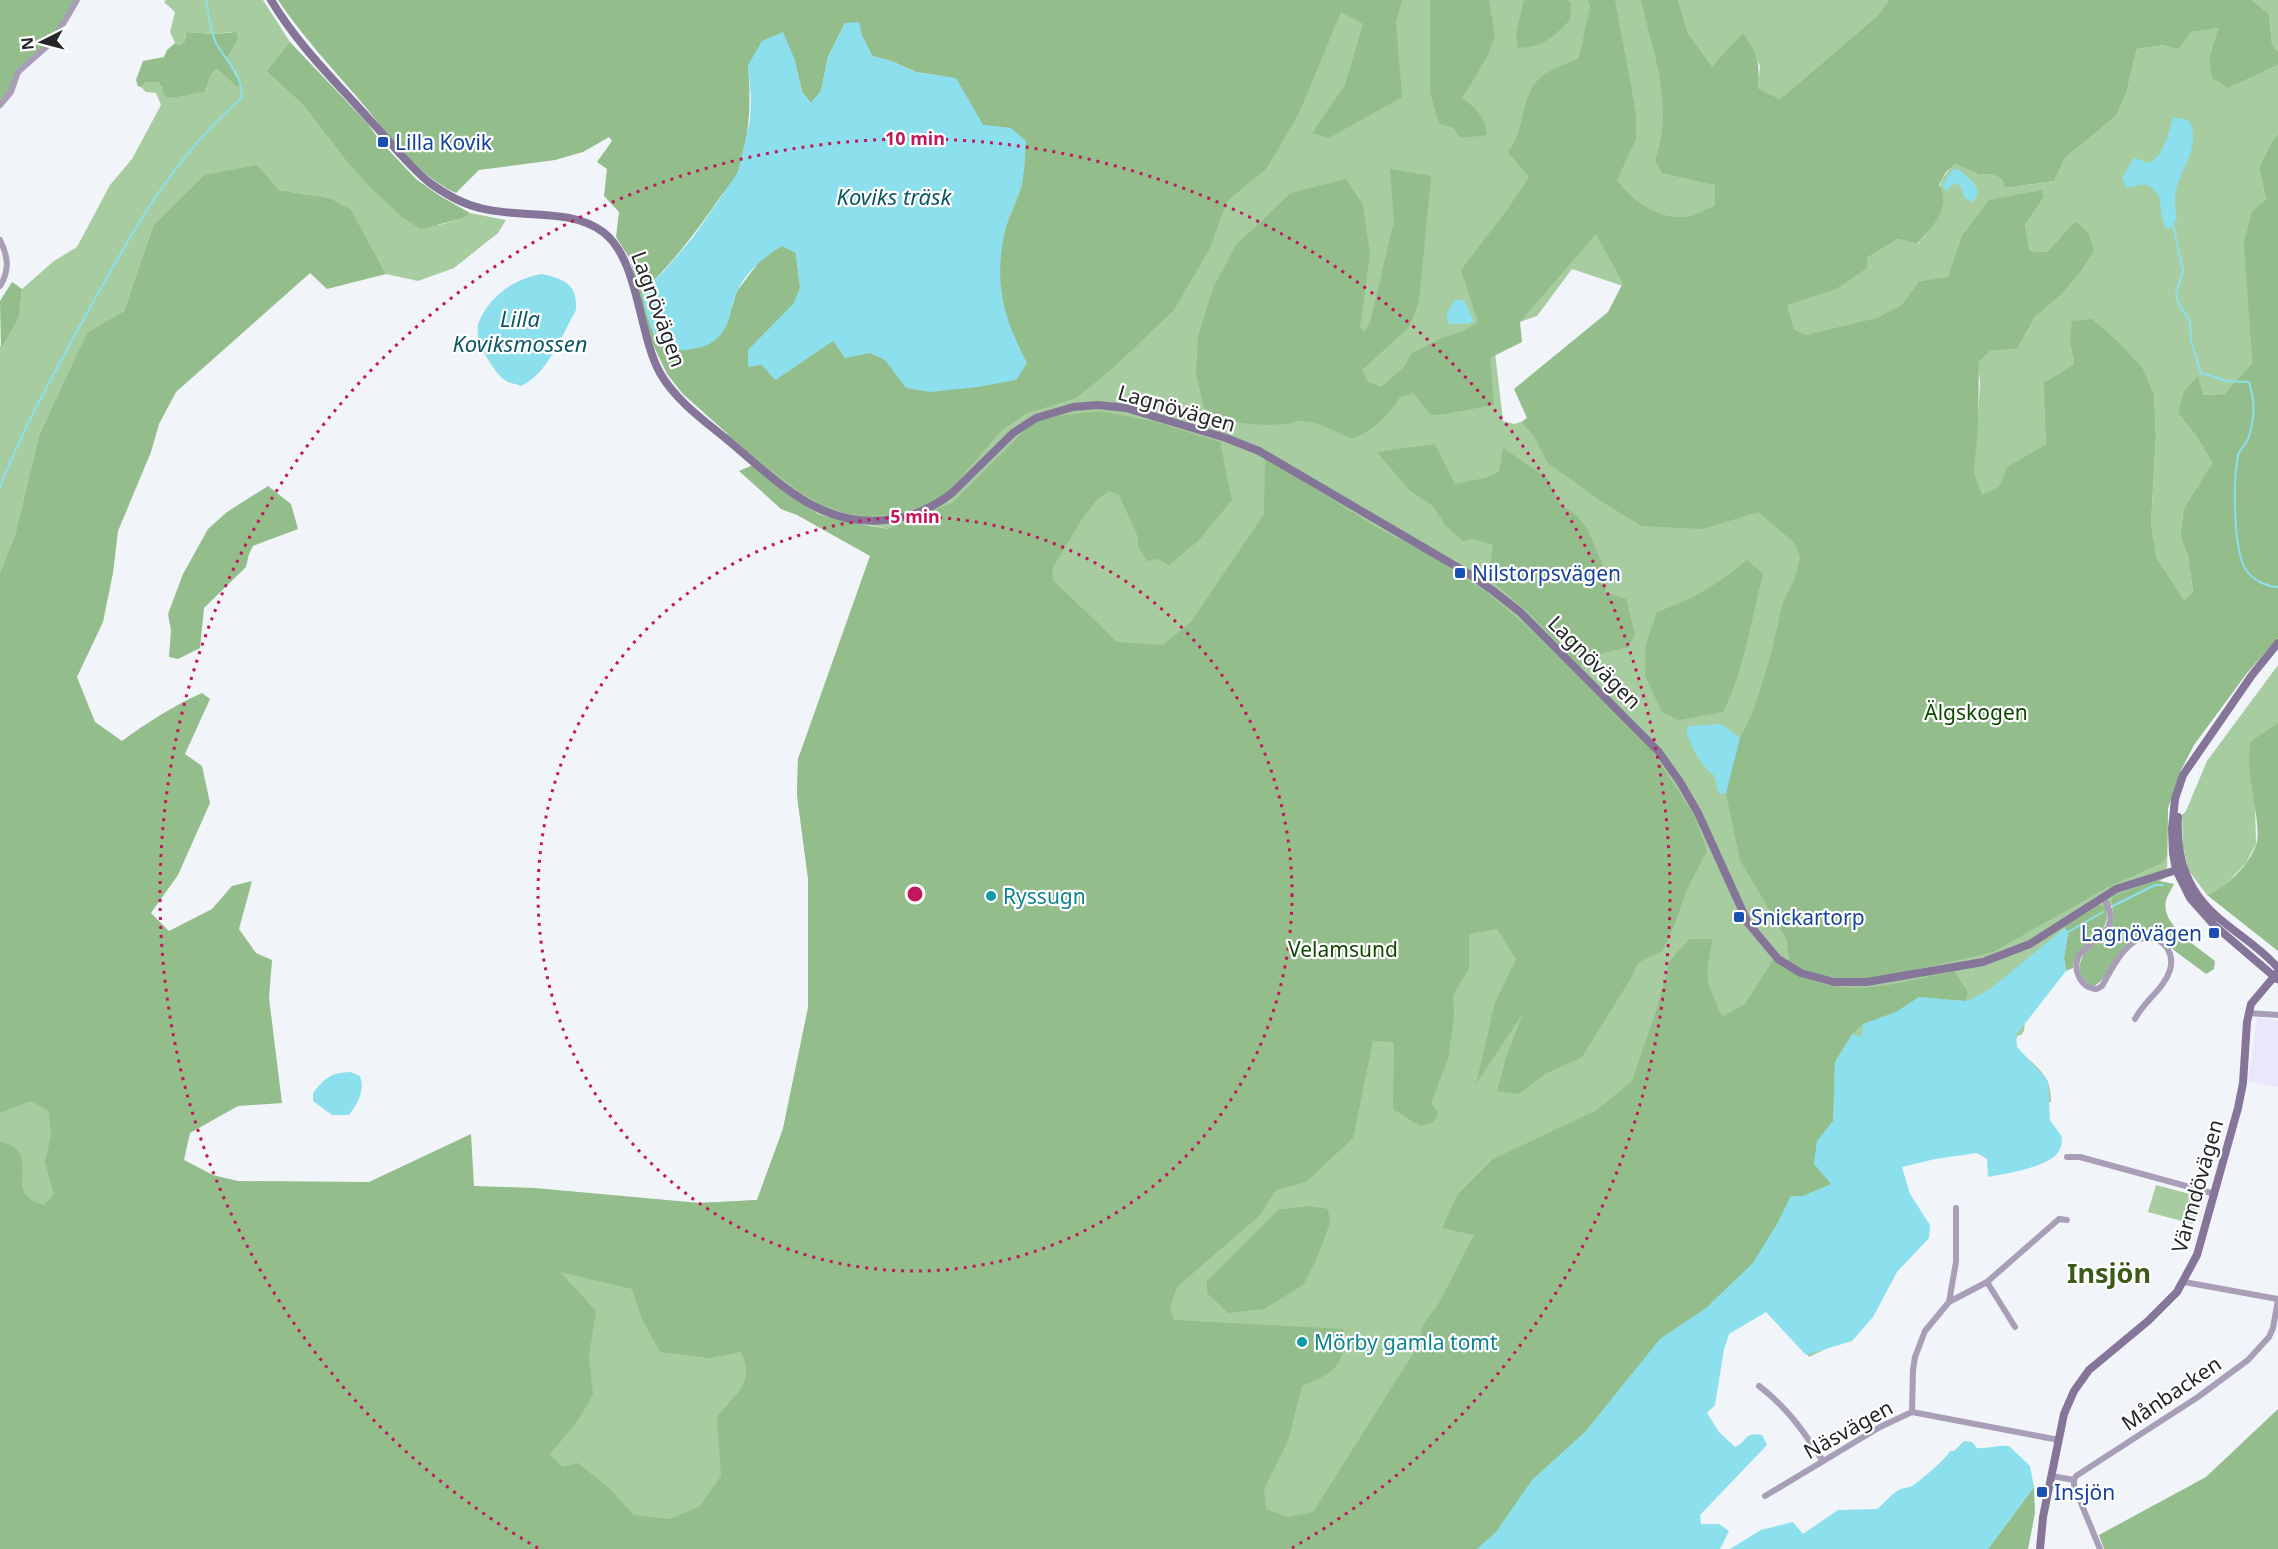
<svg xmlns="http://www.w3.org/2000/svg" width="2278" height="1549" font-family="'Noto Sans',sans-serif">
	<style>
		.industrial { fill: #eae7fd }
		.green { fill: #a7cca0; fill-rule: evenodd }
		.forest { fill: #93bd8b; fill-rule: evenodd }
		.water { fill: #8cdfed }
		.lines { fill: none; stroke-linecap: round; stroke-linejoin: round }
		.stream { stroke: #8cdfed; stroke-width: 2 }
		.street { stroke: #a89eb7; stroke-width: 6 }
		.secondary { stroke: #847599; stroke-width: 8 }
		.ring { fill: none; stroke: #c2185b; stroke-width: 3; stroke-dasharray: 3 6 }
		.transit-dot { fill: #1a4fb4; stroke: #fff; stroke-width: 2 }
		.culture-dot { fill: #0f9aa8; stroke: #fff; stroke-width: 2 }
		.labels { text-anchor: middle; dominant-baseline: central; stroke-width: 4.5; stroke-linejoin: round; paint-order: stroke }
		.transit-label { font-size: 21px; fill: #164399; stroke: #fff; text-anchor: start }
		.street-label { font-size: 21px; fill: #252628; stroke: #fff }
		.park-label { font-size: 21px; fill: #0f4802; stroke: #fff }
		.culture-label { font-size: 21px; fill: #0d838f; stroke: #fff; text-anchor: start }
		.water-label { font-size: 22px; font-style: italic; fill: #0e5660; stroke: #fff }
		.district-label { font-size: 27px; font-weight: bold; fill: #3d5b18; stroke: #fff }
		.centre { fill: #c2185b; stroke: #fff; stroke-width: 3 }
		.ring-label { font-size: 18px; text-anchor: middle; font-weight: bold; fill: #c2185b; stroke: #fff; stroke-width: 4.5; stroke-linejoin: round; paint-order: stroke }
	</style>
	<rect width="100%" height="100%" fill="#f1f4f9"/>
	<path class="industrial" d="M2257 1017 2278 1021V1087L2248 1081Z"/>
	<path class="green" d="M166 0H263L290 42 266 71 303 105 344 158 439 225 464 218 470 213 506 220 498 233 454 268 418 281 386 274 351 209 330 198 279 190 257 166 153 226 124 311 87 334 39 435 15 535 0 572V347L19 317 22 289 54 261 77 247 110 185 132 159 161 105 156 93 146 92 141 87 146 82H158L163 88 180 97 189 93 206 90 209 76 217 69 237 87 236 74 227 59 238 40 232 32 214 34 186 32 185 41 180 45 175 43 170 32 175 12 164 2Z
		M990 0H1666L1692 57 1867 258 1898 239 1918 244C1921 239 1927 235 1929 229 1939 204 1932 182 1956 164L1979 175 1991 174 2002 179 2005 188 2054 181 2065 158 2116 116 2126 94 2137 49 2164 45 2190 32 2218 28 2209 58 2229 88 2278 65V134L2273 139 2259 168 2266 200 2249 313 2252 363 2224 394 2204 395 2198 377 2178 413 2197 437 2212 463 2184 508 2180 535 2188 556 2193 592 2184 602 2157 558 2151 524 2156 436 2154 394 2143 368 2122 345 2070 343 2074 364 2043 383 2046 444 2008 466 2180 772 2168 808 2167 877 2071 927 2025 1021 2024 1031 2021 1035 2017 1036 2015 1045C2029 1064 2052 1070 2051 1102L2032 1105 1892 1156 1846 1339 1809 1357 1784 1326 1768 1292 1716 1331 1676 1523 1709 1549H0V1082L369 1248 700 1203 757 1200 783 1129 808 1008V878L797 795 798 759 888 529C865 523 842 522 820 514 791 504 749 462 724 442L793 287ZM2044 197 2025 225 2030 251 2047 252 2075 221 2094 251 2083 269 2061 295 2035 317 2017 349 1990 351 1978 361 1980 384 1975 457 1877 319 1901 305 1919 281 1948 278 1961 237ZM1572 269 1728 321 1543 452 1534 437 1521 422 1514 424 1503 421 1494 344 1520 322 1537 316Z
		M1678 0H1889L1878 15 1780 99 1758 88 1760 66 1743 34 1712 66 1688 33Z
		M2252 0H2278V52L2272 44 2269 14Z
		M2278 665V731L2251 786 2255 805 2256 844 2246 863 2230 880 2219 889 2207 895 2189 871 2183 847 2182 815 2186 811 2207 761Z
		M2156 1185 2201 1197 2193 1224 2148 1212Z"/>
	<path class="forest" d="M0 0H74L51 40 16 70 9 91 0 103Z
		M278 0H1402L1396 22 1402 97 1329 138 1312 133 1345 85 1363 24 1341 12 1299 113 1267 168 1227 201 1210 248 1174 310 1113 368 1076 398 1025 414 1000 432 950 490 938 499 906 512 889 515 864 516 845 513 820 504 801 493 749 453 683 394 667 374 648 334 630 259 616 237 619 212 604 196 607 169 597 162 612 141 609 137 583 152 555 160 479 170 456 193C414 174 386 131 357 97 329 65 302 35 278 0ZM845 23 862 36 872 56 891 61 916 72 956 78 983 125 1011 128C1014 140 1023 166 1023 178 1023 193 1008 218 1004 235 993 285 1004 319 1027 363L907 388 885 360 870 353 845 357 833 341 776 380 749 350 794 303 800 288 796 253 782 245 762 258 737 291 727 323 667 351 664 346 657 343 646 312 642 292C673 263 697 231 721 196 727 188 736 179 739 169 750 134 751 101 748 65L794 58 802 92 811 103 821 91 828 57Z
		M1430 0H1489L1495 37 1486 59 1462 98C1476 108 1486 118 1487 135L1461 138 1452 127 1439 124 1430 92Z
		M1524 0H1567L1571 3 1570 20C1553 37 1543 47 1518 48L1516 33Z
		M1588 0H1615L1636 113V139L1617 180C1633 202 1659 220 1687 217 1696 216 1706 209 1715 206V185L1662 173 1655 160C1675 106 1653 53 1641 0H1678L1688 33 1712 66 1743 33C1758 55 1760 62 1758 88L1780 99 1878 15 1889 0H2252L2269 14 2272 44 2278 52V65L2229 88 2212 78 2209 58 2218 28 2191 32 2178 49 2164 45 2137 49 2126 94 2116 116 2065 158 2054 181 2005 188 2002 179 1991 174 1979 175 1956 164 1946 172 1939 185C1953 206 1931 229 1917 244L1898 239 1867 258V268L1836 289 1787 305 1794 330 1806 335 1877 318 1901 305 1919 281 1948 277 1961 237 1989 200 2042 190 2044 197 2025 225 2030 251 2047 252 2075 221 2088 233 2094 251 2083 269 2061 295 2035 317 2017 349 1990 351 1979 361 1978 426 1974 473 1982 495 1999 487 2008 466 2046 444 2043 383 2074 364 2070 343 2072 321 2092 319 2122 345 2143 368 2154 394 2156 436 2151 524 2157 558 2184 601 2193 592 2188 556 2180 535 2184 508 2212 463 2197 437 2178 413 2184 391 2198 376 2204 395 2224 394 2252 363 2244 243 2252 211 2266 200 2259 168 2273 139 2278 134V638L2247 673 2194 745 2180 772 2168 808 2167 855 2162 863 2108 887 1993 952 1884 977 1843 980 1811 972 1789 962 1787 940 1740 860 1726 793 1740 738 1753 712 1770 658 1783 602 1796 576 1800 557 1794 542 1758 512 1703 529 1641 526 1601 501 1548 463 1534 437 1521 422 1527 418 1514 389 1608 312 1623 283 1596 234 1520 322 1522 342 1490 358 1494 405 1444 414 1431 415 1413 393 1400 397C1388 417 1373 430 1352 439 1336 432 1317 420 1299 421 1294 421 1290 424 1285 424 1254 426 1231 425 1204 408L1196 373 1198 337 1213 288 1236 245 1291 193 1346 179 1363 205 1370 254 1360 327 1364 332 1370 323 1394 221 1390 169 1431 176 1419 302 1409 327 1362 370 1368 382 1381 387 1404 367 1412 353 1442 338 1464 331 1478 322 1461 270 1507 210 1529 177 1508 152C1526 131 1519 97 1541 77 1551 69 1567 64 1579 58L1590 7Z
		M186 32 214 34 237 32 238 40 227 59 240 84 237 87 217 69C205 78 210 85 204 92 191 93 179 99 167 97L163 94V88L158 82H146L141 87 138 86 136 80 143 61 164 57 167 50 175 43 180 45 185 41Z
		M290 42 368 124 380 141 416 179 440 196 470 213 464 218 421 229 402 217 370 187 344 158 303 105 266 71Z
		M257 165 279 190 330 198 351 209 386 274 327 289 310 273 176 392 159 424 151 452 118 531 113 573 103 622 77 677 95 722 122 741C148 722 173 706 202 693L210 699 185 754 202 766 210 803 178 875 151 913 169 931 212 909 232 886 252 881 239 929 256 953 272 960 269 998 282 1103 238 1106 190 1133 184 1160 213 1175 238 1181 369 1182 471 1134 474 1186 535 1188 700 1203 757 1200 783 1129 808 1008V878L797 795 798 759 870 556 797 515 781 509 739 471 753 465 792 498 818 514 843 521 888 529 952 503 1024 431 1041 418 1100 411 1156 422 1220 442 1232 500 1198 541 1169 565 1158 559 1147 561 1138 547V537L1119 495 1109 491 1097 500 1082 519 1052 569 1053 580 1117 642 1163 645 1191 622 1264 514 1265 458 1378 528 1421 550 1485 591 1527 626 1653 752 1694 815 1707 851 1687 889 1674 926 1662 951 1639 962 1631 978 1582 1057 1545 1074 1519 1094 1497 1091 1506 1058 1523 1013 1476 1084 1495 1003 1516 959 1497 929 1469 934V968L1453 996 1454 1016 1448 1059 1431 1103 1438 1113 1433 1123 1420 1126 1393 1109 1394 1042 1373 1041 1353 1138 1306 1182 1276 1190 1260 1215 1177 1287 1170 1307 1174 1320 1343 1329C1345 1368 1336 1371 1302 1386L1288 1441 1264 1489 1266 1509 1288 1517 1313 1512 1418 1346 1423 1325 1439 1303 1474 1235 1442 1228 1458 1194 1493 1159 1597 1110 1632 1081 1656 1011 1670 961 1689 939H1712L1707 972 1709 986 1722 1017 1745 1004 1773 960C1836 1004 1885 986 1954 971L1968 992 1965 1001 1919 997 1896 1012 1863 1024 1852 1034 1835 1062 1833 1121 1817 1141 1814 1164 1832 1184 1803 1196H1791L1777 1224 1753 1263 1706 1308 1660 1339 1585 1432 1532 1480 1496 1532 1477 1549H0V1141C4 1143 10 1144 14 1147 36 1165 4 1195 44 1205L54 1194 45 1162 51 1136 49 1111 30 1101 0 1113V572L15 535 39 435 87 333 124 311 153 226 205 175ZM560 1272 632 1289 642 1319 660 1352 709 1358 741 1352C756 1383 735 1394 717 1417L721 1476 699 1507 670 1519 634 1515 610 1489 578 1463 562 1467 550 1454 576 1423 593 1395 589 1357 596 1311Z
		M12 282 22 289 19 317 1 348 0 301Z
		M1435 444 1455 484 1485 478 1499 472 1503 448 1547 478 1558 502 1574 513 1587 528 1604 568 1606 578 1605 592 1626 599 1635 634 1629 647 1603 653 1580 666 1530 614 1488 578 1493 545 1474 539 1463 541 1446 526 1433 506 1409 490 1377 452Z
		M268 486 291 504 298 529 253 546 249 554 246 567 204 608 200 648 178 659 169 657 171 630 168 614 183 574 208 529 227 512Z
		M1747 560 1763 574C1752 617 1743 674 1723 712L1679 720 1662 712 1645 676 1646 644 1657 612C1694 599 1717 585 1747 560Z
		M2278 723V951L2207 895C2227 886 2248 867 2256 845 2261 830 2253 801 2251 784 2249 770 2249 756 2250 742Z
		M2155 880 2174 884C2171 890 2167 896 2166 901 2160 925 2200 948 2215 961L2214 969 2206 974C2196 966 2185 959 2175 951 2153 932 2135 929 2117 956 2110 966 2105 980 2094 986L2089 984 2080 976C2076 946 2100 948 2111 928 2117 916 2109 907 2113 896Z
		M2095 905H2100L2105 907C2116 937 2075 940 2073 968L2066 971 2064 958 2068 932 2065 928 2067 923Z
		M1309 1206 1328 1209 1330 1223 1315 1263 1303 1285 1264 1309 1228 1313 1207 1293V1281L1278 1210Z
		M2278 1409V1549H2104L2099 1535 2206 1477Z
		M2034 1487 2035 1513 2028 1549H1988Z"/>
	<path class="water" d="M859 22 862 36 872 56 891 61 916 72 956 78 983 125 1011 128 1026 141C1025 153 1025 166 1023 178 1019 197 1008 215 1004 235 994 285 1004 319 1027 363L1016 380 977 387 930 392 906 388 885 360 870 353 845 358 833 341 775 380 762 365 748 367V350L794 303 800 288 796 253 782 246C765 256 745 273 737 292 732 302 731 314 727 324 716 350 692 350 667 351L664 346 657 343 646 312 642 292 664 271 694 236 738 172 750 120 751 97 748 65 762 41 783 32 794 58 802 92 811 103 821 91 828 57 845 23Z
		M2173 117 2189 120C2202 147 2181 166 2176 191 2173 200 2176 210 2177 219L2171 228H2166C2157 214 2166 190 2146 185 2139 184 2134 188 2126 187L2122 178 2134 158 2150 163C2163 156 2170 131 2173 117Z
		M1953 169H1957C1968 177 1987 189 1972 202L1964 197 1960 185 1953 184 1946 191 1942 185Z
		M542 274C564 279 578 284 576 310 563 333 547 375 521 386 517 384 513 384 508 382 500 378 494 369 489 361 483 352 474 334 479 322 489 296 516 278 542 274Z
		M1455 300H1464L1474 321C1467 326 1457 322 1449 324L1446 315Z
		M1721 724 1740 738 1726 793 1719 794 1714 775C1701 767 1690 745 1686 730L1689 726Z
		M2065 928 2068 932 2064 958 2066 971 2016 1035 2017 1047 2048 1081 2050 1120 2062 1137C2062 1141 2061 1148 2059 1151 2050 1167 2005 1174 1988 1177L1987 1159 1977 1153 1935 1159 1902 1167 1910 1194 1930 1225 1929 1238 1897 1272 1873 1317 1852 1341 1806 1355 1766 1312 1729 1334 1724 1349 1715 1405 1707 1413 1719 1432 1735 1447C1748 1442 1743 1431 1762 1435L1767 1445 1700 1515 1701 1524H1719L1729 1531 1720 1549H1477L1496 1532 1532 1480 1585 1432 1660 1339 1706 1308 1753 1263 1777 1224 1791 1196H1803L1831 1184 1814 1164 1817 1141 1833 1121 1835 1062 1852 1034 1862 1037 1863 1024 1896 1012 1919 997 1965 1001 1974 998 1990 989Z
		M351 1072 360 1076C365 1091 358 1103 349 1115H332L313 1101V1093C326 1077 330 1073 351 1072Z
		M1964 1441 1972 1442 1977 1448C1988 1449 1997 1445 2009 1446L2030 1466 2034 1487 1988 1549H1730L1761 1530 1793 1522 1803 1534 1838 1510 1877 1509C1884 1504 1891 1494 1899 1490 1902 1488 1908 1488 1912 1486 1919 1482 1948 1457 1950 1451H1954Z"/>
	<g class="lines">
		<path class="stream" d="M2173 225 2183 271 2176 294 2178 302 2190 322 2191 341 2201 373 2227 381 2249 382C2253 395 2255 410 2252 423 2251 429 2250 436 2247 441 2244 447 2239 450 2238 456 2233 481 2233 550 2246 570 2253 580 2267 587 2278 587
			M0 487C22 430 52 377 81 324 125 244 171 158 241 99 245 77 226 61 216 43 210 31 209 13 206 0
			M2113 906 2155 885H2163
			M2068 932 2103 912"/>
		<path class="street" d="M0 105 11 92 18 72 53 41 77 0
			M0 240C8 256 10 270 0 286
			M2103 896C2108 907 2114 916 2108 928L2079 955C2072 969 2080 988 2097 989L2102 986C2110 972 2118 955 2131 944 2151 928 2177 945 2170 970 2164 989 2144 1001 2135 1019
			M2248 1013 2278 1015
			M2067 1157H2080L2215 1194
			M1987 1282 2015 1327
			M2184 1282 2278 1299
			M1949 1302 1956 1262V1208
			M1759 1386C1787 1407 1804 1432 1823 1461
			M1912 1412 1913 1370 1915 1357 1925 1331 1949 1302 1987 1282 2059 1219 2067 1220
			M2052 1476 2074 1480 2076 1476 2198 1397 2248 1360 2269 1337 2273 1328 2278 1300
			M2074 1480V1486L2100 1549
			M1765 1496 1880 1427 1912 1412 2059 1440"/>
		<path class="secondary" d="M271 0C297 44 335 81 369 119 389 140 407 165 430 183 445 194 463 204 480 208 519 219 569 207 603 232 639 259 638 333 660 373 676 401 706 422 730 442 755 463 790 496 820 509 863 529 914 523 952 493L1013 433 1036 418 1073 407 1098 405 1126 408 1226 438 1259 451 1469 574 1492 590 1520 612 1658 751 1680 782 1698 813 1748 923 1778 959 1801 973 1834 982H1867L1983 962 2030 944 2116 889 2183 868
			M2178 817C2176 859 2187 892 2221 920 2240 936 2262 949 2278 968
			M2277 979 2214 925 2190 898 2176 870 2173 853 2172 829 2175 799 2183 775 2252 675 2278 643
			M2040 1549 2043 1517 2064 1414 2074 1391 2089 1370 2148 1321 2177 1292 2197 1255 2238 1108 2243 1083 2247 1022 2251 1004 2278 972"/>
	</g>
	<g class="ring">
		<circle cx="915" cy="894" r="377"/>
		<path d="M538 1548A755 755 0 1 1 1292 1548"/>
	</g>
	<g class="transit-dot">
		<rect x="377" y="136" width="12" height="12" rx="3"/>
		<rect x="1454" y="567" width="12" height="12" rx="3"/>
		<rect x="1733" y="911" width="12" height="12" rx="3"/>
		<rect x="2208" y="927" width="12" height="12" rx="3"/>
		<rect x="2036" y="1486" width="12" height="12" rx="3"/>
	</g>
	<g class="culture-dot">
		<circle cx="991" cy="896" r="6"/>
		<circle cx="1302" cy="1342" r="6"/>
	</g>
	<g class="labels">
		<g class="transit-label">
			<text x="395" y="142">Lilla Kovik</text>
			<text x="1472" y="573">Nilstorpsvägen</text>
			<text x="1751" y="917">Snickartorp</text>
			<text x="2202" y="933" text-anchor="end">Lagnövägen</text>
			<text x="2054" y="1492">Insjön</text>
		</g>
		<g class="street-label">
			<text transform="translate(659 309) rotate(70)">Lagnövägen</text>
			<text transform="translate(1177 408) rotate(16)">Lagnövägen</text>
			<text transform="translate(1595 662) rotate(45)">Lagnövägen</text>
			<text transform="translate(2197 1186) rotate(-74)">Värmdövägen</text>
			<text transform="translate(2171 1393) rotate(-34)">Månbacken</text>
			<text transform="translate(1848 1429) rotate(-29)">Näsvägen</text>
		</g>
		<g class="park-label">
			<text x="1976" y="712">Älgskogen</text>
			<text x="1343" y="949">Velamsund</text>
		</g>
		<g class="culture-label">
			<text x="1003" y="896">Ryssugn</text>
			<text x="1314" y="1342">Mörby gamla tomt</text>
		</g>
		<g class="water-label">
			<text x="894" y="196">Koviks träsk</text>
			<text x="520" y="318">Lilla<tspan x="520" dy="25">Koviksmossen</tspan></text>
		</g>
		<g class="district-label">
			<text x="2109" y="1272">Insjön</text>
		</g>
	</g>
	<circle cx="915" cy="894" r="9" class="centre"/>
	<g class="ring-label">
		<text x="915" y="145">10 min</text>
		<text x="915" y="523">5 min</text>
	</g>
	<g transform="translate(42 42) rotate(264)" stroke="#ffffff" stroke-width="4.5" paint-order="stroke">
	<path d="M0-4.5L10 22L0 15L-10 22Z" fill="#252628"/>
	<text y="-9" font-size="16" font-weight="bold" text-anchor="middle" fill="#252628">N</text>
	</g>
</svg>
